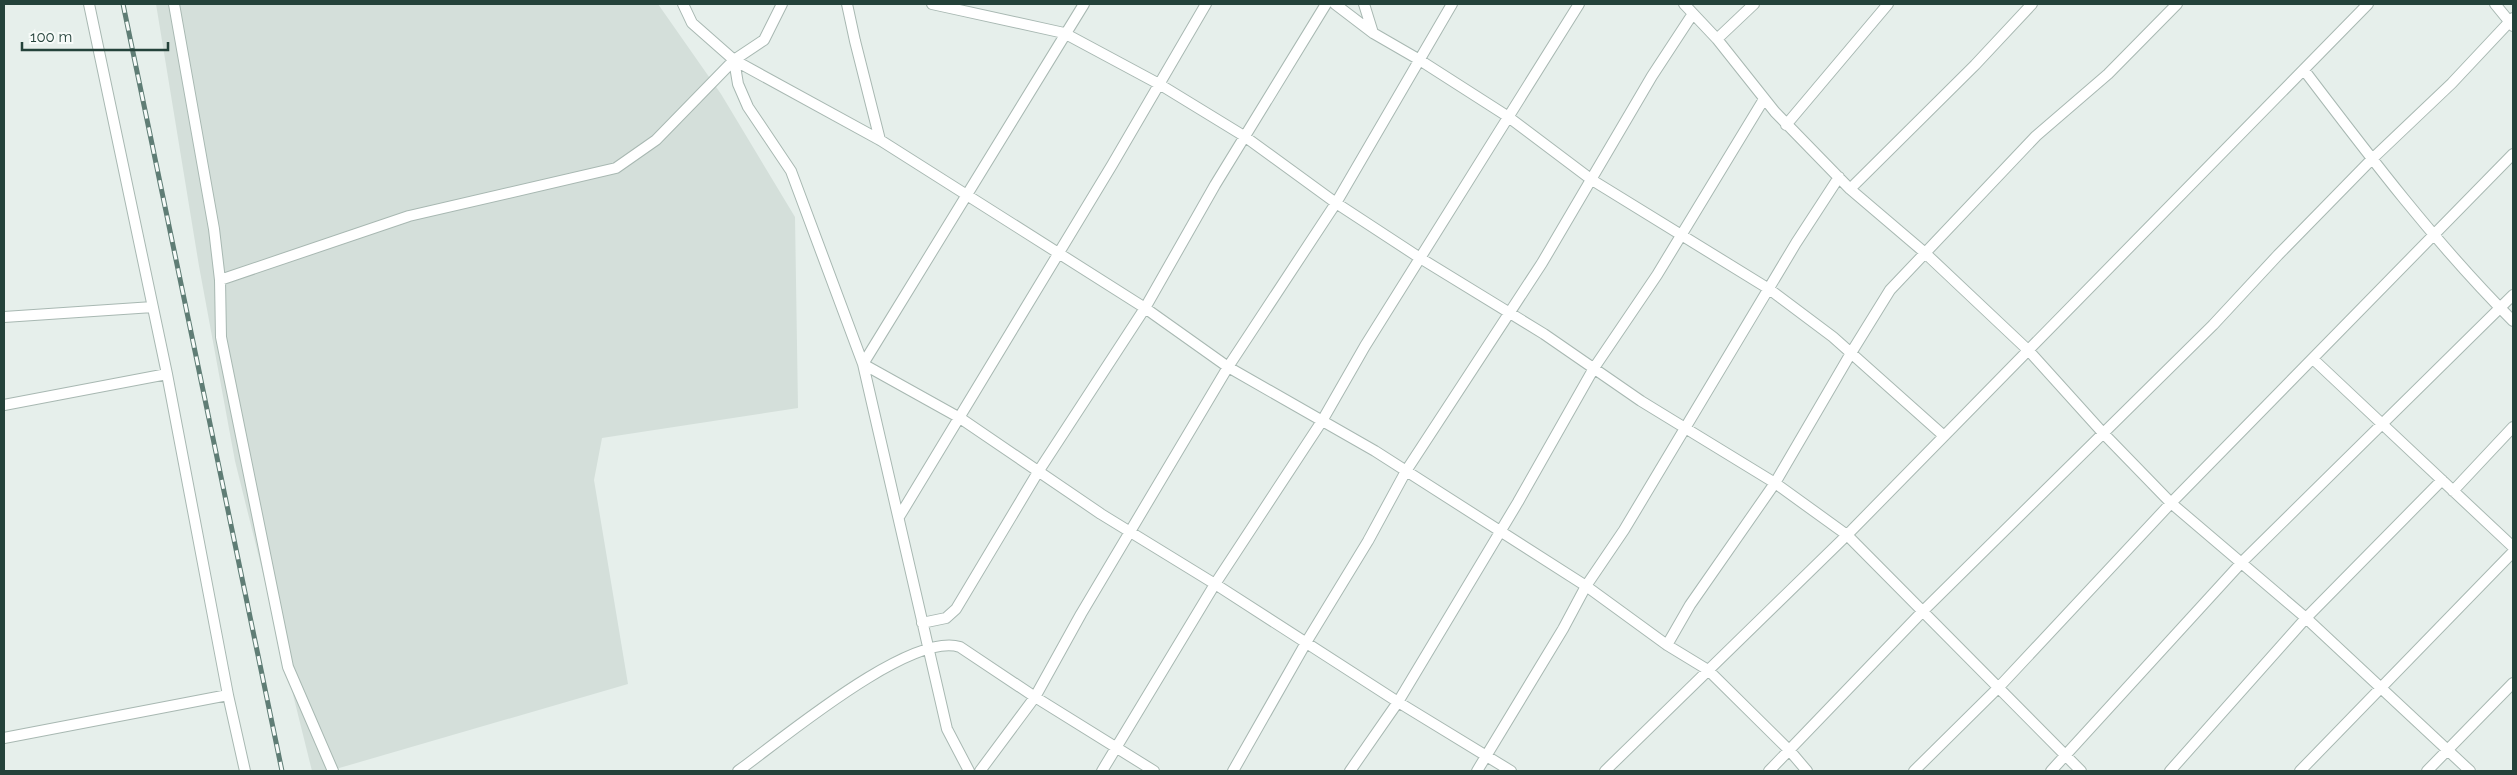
<svg xmlns="http://www.w3.org/2000/svg" width="2517" height="775" font-family="Raleway,sans-serif">
	<style>
		.built { fill: #d4dfda }
		.lines { fill: none; stroke-linecap: round; stroke-linejoin: round }
		.minor-casing { stroke: #a8b8b2; stroke-width: 12 }
		.minor { stroke: #fff; stroke-width: 10 }
		.rail-casing { stroke: #5f7d75; stroke-width: 5 }
		.rail { stroke: #f7fbf9; stroke-width: 3; stroke-dasharray: 9; stroke-linecap: butt }
	</style>
	<rect width="100%" height="100%" fill="#e6efeb"/>
	<path class="built" d="M156 4H658L721 94 795 217 798 408 602 438 594 480 628 684 329 771H312L235 461 199 266Z"/>
	<g class="lines">
		<defs>
			<path id="minor" d="M89 4 167 374 228 695 245 771
				M174 4 214 229 220 280 221 337 288 667 333 771
				M683 4 692 23 734 60 738 84 748 107 791 171 863 364 947 729 969 771
				M847 4 855 41 880 140
				M932 4 1064 33 1159 84 1244 136 1336 203 1420 258 1544 334 1641 401 1775 483 1847 535 2081 771
				M1084 4 863 364 960 418 1101 514 1215 584 1398 702 1511 771
				M1335 4 1373 33 1418 59 1507 116 1592 180 1769 289 1833 337 1944 436
				M1364 4 1373 33
				M1684 4 1717 39 1775 112 1850 189 1924 252 2029 351 2103 433 2171 503 2306 618 2470 771
				M2495 4 2513 26
				M1717 39 1754 4
				M734 60 880 140 1145 308 1228 367 1375 451 1586 586 1667 645 1708 670 1790 751 1807 771
				M2304 70C2370 157 2436 244 2513 321
				M1786 125 1888 4
				M1850 189 1975 65 2032 4
				M220 280 409 216 616 168 656 140 734 60 764 40 782 4
				M4 317 153 307
				M2313 359 2513 547
				M4 405 167 374
				M2453 491 2513 427
				M899 517 1112 165 1206 4
				M922 623 946 618 956 609 1038 472 1145 308 1215 185 1326 4
				M1667 645 1690 605 1775 483 1851 353 1890 290 2036 136 2108 74 2177 4
				M4 738 228 695
				M738 771C780 741 910 631 960 647L1035 697 1154 771
				M980 771 1035 697 1081 614 1228 367 1336 203 1452 4
				M1102 771 1215 584 1322 421 1365 346 1579 4
				M1233 771 1307 641 1368 541 1406 471 1542 263 1652 76 1692 15
				M1350 771 1398 702 1518 502 1594 368 1657 275 1764 99
				M1477 771 1563 629 1586 586 1624 530 1796 243 1839 177
				M1605 771 1847 535 2368 4
				M1769 771 1922 612 2213 325 2278 255 2372 159 2452 83 2513 18
				M1914 771 1999 687 2171 503 2513 154
				M2051 771 2242 562 2513 295
				M2170 771 2306 618 2442 480
				M2300 771 2513 552
				M2427 771 2513 683"/>
		</defs>
		<use href="#minor" class="minor-casing"/>
		<use href="#minor" class="minor"/>
		<defs>
			<path id="rail" d="M123 4 282 771"/>
		</defs>
		<use href="#rail" class="rail-casing"/>
		<use href="#rail" class="rail"/>
	</g>
	<rect width="2517" height="775" fill="none" stroke="#24423a" stroke-width="10"/>
	<path d="M22 42v8h146v-8" fill="none" stroke="#24423a" stroke-width="2.5"/>
	<text x="30" y="42" font-size="15" fill="#24423a" stroke="#f7fbf9" stroke-width="4" paint-order="stroke">100 m</text>
</svg>
